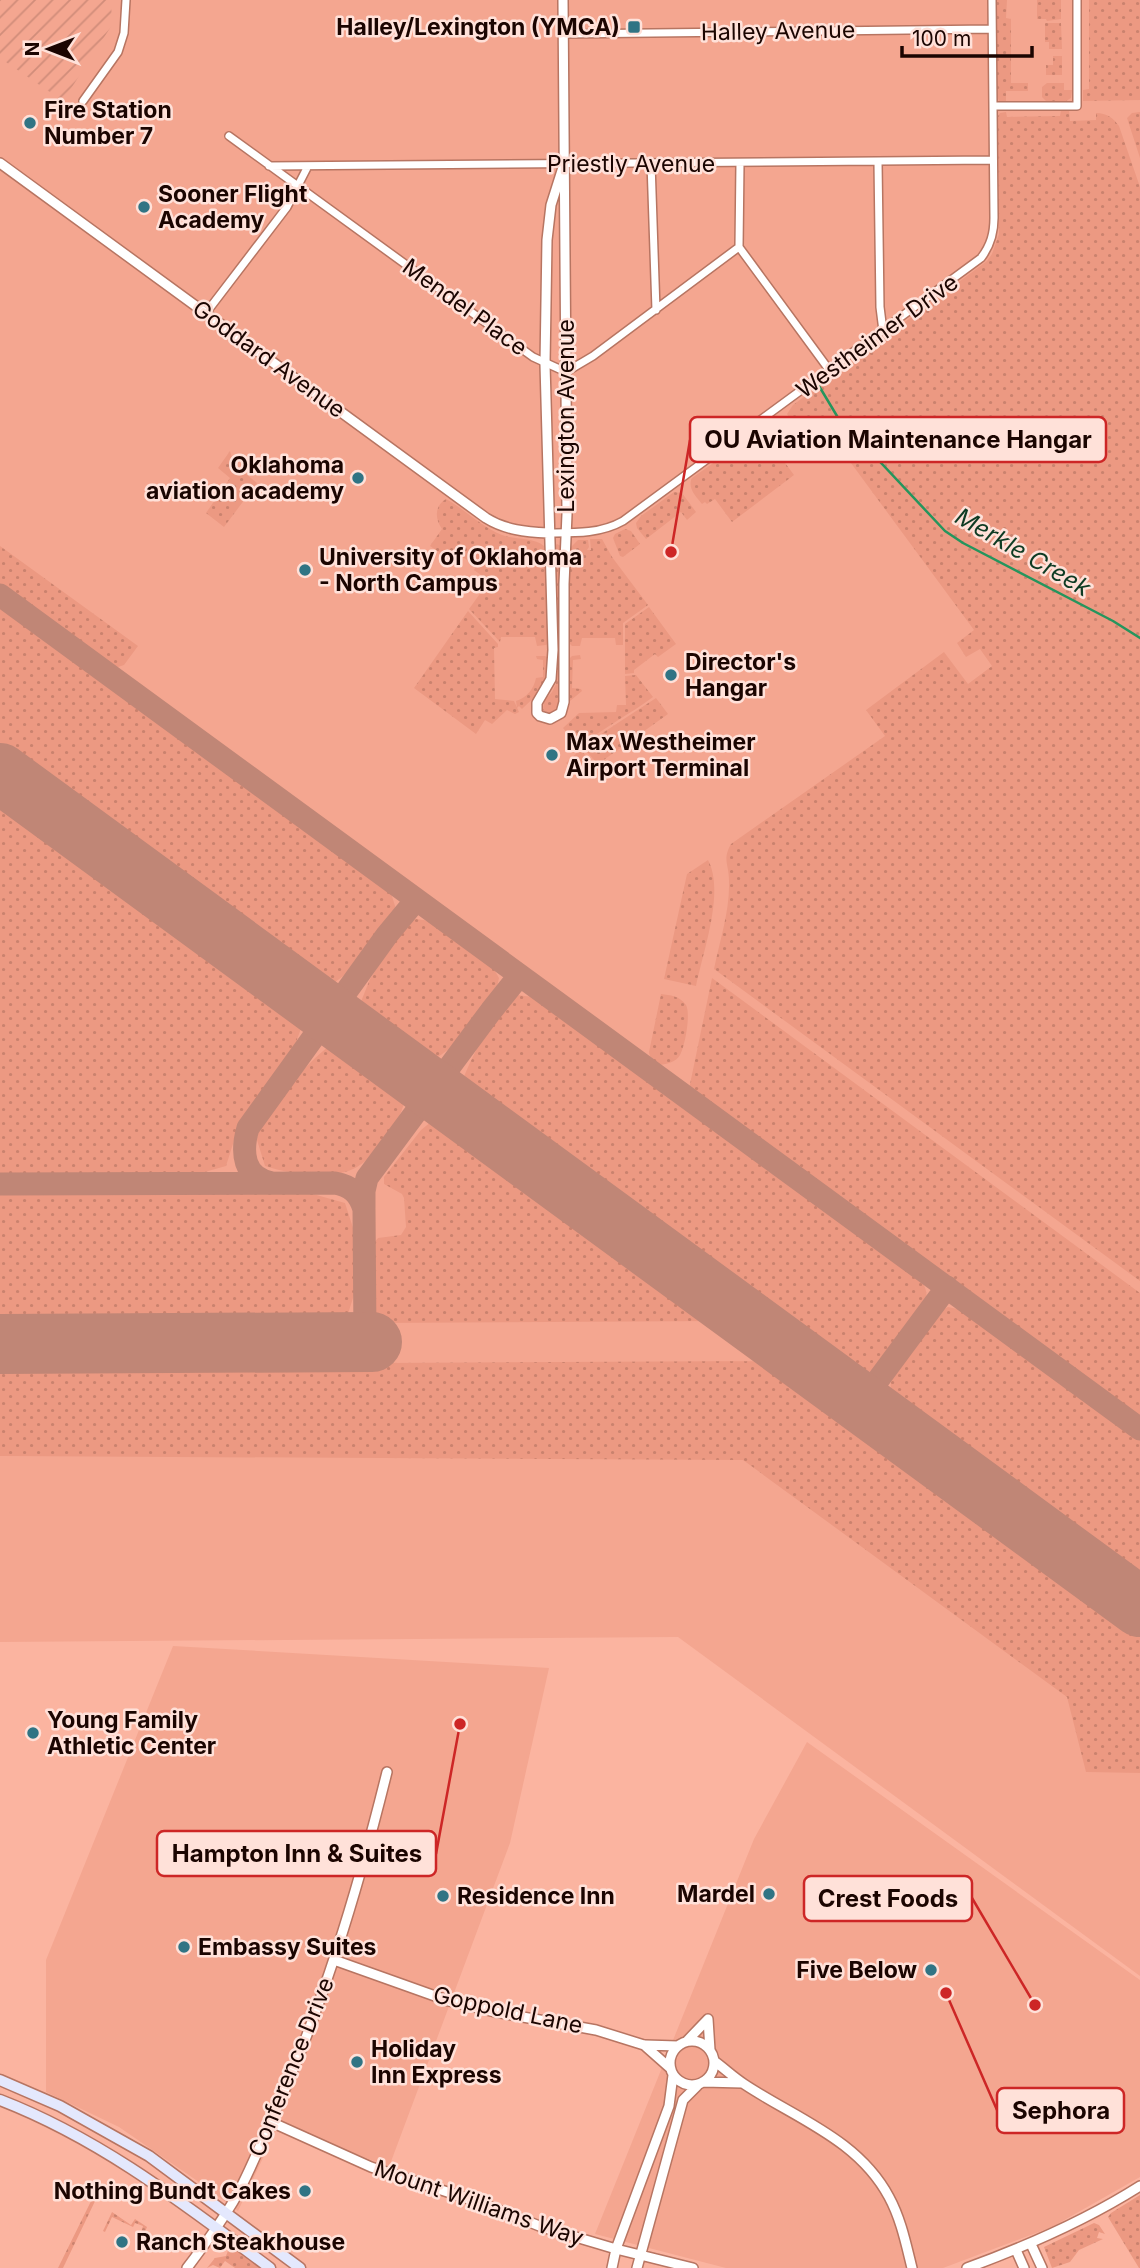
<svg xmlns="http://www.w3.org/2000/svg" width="1140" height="2268" font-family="Inter,sans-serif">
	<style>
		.built { fill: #f4a690 }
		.industrial { fill: url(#industrial-furrows) }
		.grass { fill: url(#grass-dots) }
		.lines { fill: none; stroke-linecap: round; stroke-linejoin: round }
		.stream { stroke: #25955d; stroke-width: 2.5 }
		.taxiway { stroke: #c08676; stroke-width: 23 }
		.runway { stroke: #c08676; stroke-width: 60 }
		.minor-casing { stroke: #b77562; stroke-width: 10 }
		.tertiary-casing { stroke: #b77562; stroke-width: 12 }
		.secondary-casing { stroke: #b77562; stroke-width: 13 }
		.minor { stroke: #fff; stroke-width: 7 }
		.tertiary { stroke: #fff; stroke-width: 9 }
		.secondary { stroke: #e4e8fd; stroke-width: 10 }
		.poi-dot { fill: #307484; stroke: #ffe1d9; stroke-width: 2.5 }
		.labels { text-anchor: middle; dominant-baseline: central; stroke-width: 5; stroke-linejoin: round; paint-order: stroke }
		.poi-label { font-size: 23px; font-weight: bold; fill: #1b0501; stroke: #ffe1d9; text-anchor: start }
		.street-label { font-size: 23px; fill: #1b0501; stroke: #ffe1d9 }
		.water-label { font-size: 24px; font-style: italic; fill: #0e3b23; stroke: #ffe1d9 }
		.leader { fill: none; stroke: #cd2626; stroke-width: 2.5 }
		.callout-dot { fill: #cd2626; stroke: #ffe1d9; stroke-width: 2.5 }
		.callout { fill: #ffe1d9; stroke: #cd2626; stroke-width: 2.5 }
		.callout-label { font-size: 24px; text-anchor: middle; font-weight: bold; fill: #1b0501 }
	</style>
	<defs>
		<pattern id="industrial-furrows" width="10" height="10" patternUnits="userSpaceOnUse" patternTransform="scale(1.75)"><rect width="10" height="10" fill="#f4a690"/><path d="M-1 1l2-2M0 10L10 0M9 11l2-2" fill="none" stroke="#d18d7a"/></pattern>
		<pattern id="grass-dots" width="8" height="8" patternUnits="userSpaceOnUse" patternTransform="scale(1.75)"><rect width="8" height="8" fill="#ec9982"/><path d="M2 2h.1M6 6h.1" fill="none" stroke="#ca826e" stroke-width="1.8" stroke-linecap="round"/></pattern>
	</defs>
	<rect width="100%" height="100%" fill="#fbb4a0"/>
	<path class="built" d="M0 0H1140V1976L678 1637 0 1642Z
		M173 1646 549 1668 510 1843 389 2167 279 2124 238 2211 196 2180 119 2127 46 2092V1960Z
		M807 1742 1140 1980V2177L1052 2227 943 2268H726L595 2234 754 1839Z"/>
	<path class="industrial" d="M0 0H111L112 25 63 101 0 58Z"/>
	<path class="grass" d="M997 0H1007L1006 18 1011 19V83H1028V91H1006V101H999L996 93Z
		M1037 0H1061V19L1047 21 1046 19H1037Z
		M1089 0H1140V100L1083 101V90L1089 89Z
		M1045 23H1061L1062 49H1049V42H1045Z
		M1053 56H1062V75H1046V65H1053Z
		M1047 83H1064V90H1072L1071 98 1066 101H1046L1042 97V87Z
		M1061 110H1069L1070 121 1096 120V113C1107 113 1113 118 1119 126L1140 187V1281L714 969C720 940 730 910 729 881 729 864 722 860 731 844L885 736 866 710 944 652 968 684 992 666 980 649 966 657 957 643 974 630 820 421 799 435 787 414 793 405 987 261 992 254 999 234 998 116 1000 113 1006 112 1007 117 1060 116Z
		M1140 112V158L1127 118 1132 113Z
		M770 423 778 426 790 442 777 452 794 475 732 522 715 499 707 504 705 502 702 504C696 496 687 488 692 478Z
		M230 451 234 464 257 483 224 527 206 513 230 478 218 468Z
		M674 492 682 493 696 512 687 520 681 512 646 539 637 528 636 523 641 516Z
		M446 499C465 509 481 527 502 535 515 540 534 537 544 546L548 577 549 643 546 645 537 646 535 637H501L500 642 469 609 489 581 474 570 476 566 455 552 449 559 430 546 442 529C435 519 434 506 446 499Z
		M625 529 631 531 640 544 623 557 620 556 613 538 615 534Z
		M590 539H602L612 557 648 605 623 623V645H616L615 638H582L580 646H572L567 641V583L570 548 578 540H588L589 547 587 550H591Z
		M557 544 561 546 559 644 556 643 553 548Z
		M0 546 138 646 124 665 115 668 110 665 0 585Z
		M0 605 391 893 396 909 391 921 350 971 327 988 0 748Z
		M649 607 676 644 658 657 655 654 634 670V673L625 674V624Z
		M468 611 498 644V647L494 648 495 699 514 701 519 712 515 714 507 710 492 724 485 720 476 734 414 688Z
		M580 655 581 659 573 660 572 688 581 689 582 691 570 701 567 699 568 660 572 656Z
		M536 656H545L549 658C550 688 542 689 522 709L519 706 517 708 516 701C527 698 534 688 536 678L543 677V660L537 659Z
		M557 657 561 658 562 707 555 714H549L543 710 544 701 552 692 556 684Z
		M636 675 653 697C630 714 605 727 583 744L571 732 568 734 563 728 579 713 616 712 617 705H626L625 676Z
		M656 698 668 714 598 764 583 748 604 732Z
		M580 750 597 766 581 778 566 763Z
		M0 798 304 1021 294 1047 237 1131 226 1166 194 1175 0 1179Z
		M708 860C725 891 703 952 696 986L664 979 687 874Z
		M416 919 424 920 435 924 491 964 499 978 496 992 453 1046 430 1063 358 1009 370 979 406 924Z
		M712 978 1140 1293V1417L689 1089Z
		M661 994C670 995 680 996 686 1005 691 1014 685 1046 680 1055 676 1062 667 1064 660 1065L651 1061 649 1052Z
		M517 995 533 997 547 1005 918 1276C925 1285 929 1293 925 1305L878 1369 866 1373 851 1371 461 1085C468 1063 497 1005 517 995Z
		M334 1042 407 1096C403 1106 400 1117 394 1127 386 1141 372 1158 357 1167 333 1181 290 1174 265 1166L257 1140 258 1133C281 1096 299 1069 334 1042Z
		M437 1117 716 1321 373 1323 371 1305 373 1244 378 1238 401 1235 406 1227 404 1198 402 1194 384 1184V1177L421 1130Z
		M193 1193 313 1194 345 1203 355 1234 354 1295 345 1323 0 1325V1195Z
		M948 1307 967 1311 1140 1438V1582L896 1403C889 1392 889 1382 895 1371L938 1312Z
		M769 1361 1140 1631V1773L1086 1772 1067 1697 743 1460 0 1456V1365Z
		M96 2191H98L97 2197 63 2268H58Z
		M1140 2195V2268H1139L1108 2217 1111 2213Z
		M112 2212 131 2225 135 2219 147 2227 142 2239 139 2238 143 2226 135 2223 133 2227 112 2217 105 2232 103 2231Z
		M1094 2223 1099 2225 1105 2234 1099 2232 1097 2238 1103 2239 1079 2250 1070 2262 1052 2268 1044 2247Z
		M229 2248 237 2250 261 2268H235L225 2261 220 2268 213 2265 207 2268 215 2258 226 2256Z"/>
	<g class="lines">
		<path class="stream" d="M819 386 837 416 945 531 963 543 1113 621 1140 638"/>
		<path class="taxiway" d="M0 595 1140 1429
			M272 1183C243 1178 241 1152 248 1128L387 935 416 900
			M0 1184 335 1183C351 1186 359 1193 364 1209L365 1337 359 1342
			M364 1208V1191L367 1178 491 1011 519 976
			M861 1403 947 1287"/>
		<path class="runway" d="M0 773 1140 1607
			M0 1344 372 1342"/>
		<defs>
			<path id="minor" d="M563 34 992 29
				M83 101 118 52 124 33 126 0
				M993 106H1077V0
				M229 136 533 357 566 372 593 356 739 247
				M878 162 880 307 883 331
				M651 163 656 310
				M740 163 739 247 830 371
				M269 166 993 160
				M206 313 287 207 308 166
				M548 533C574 533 600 534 623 521L981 258C991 245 994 233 994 218L992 0
				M327 1846 366 1857"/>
			<path id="tertiary" d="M563 0 567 514 564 584V702L561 713 550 719 540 716 537 713V703L551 679 553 650 545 364 547 240 551 205 564 164
				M0 163 486 518C505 530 526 532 548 533
				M334 1960 449 2001 495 2012 596 2030 644 2045 670 2068
				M670 2063a22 22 0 1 1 44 0a22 22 0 1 1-44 0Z
				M686 2042 708 2019 710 2050
				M645 2045 678 2046
				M714 2061C724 2068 733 2077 744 2084 795 2118 858 2139 889 2197 901 2219 906 2244 912 2268
				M704 2082 742 2083
				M271 2122 371 2167 481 2203 542 2227 616 2249 693 2268
				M1031 2244 1042 2268
				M1016 2250 1024 2268
				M187 2268C203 2247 219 2225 233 2202 247 2178 258 2151 269 2125 321 2013 357 1893 387 1772
				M612 2268 616 2249 669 2106 673 2075
				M637 2268 683 2100 698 2085
				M967 2268C1027 2246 1085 2221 1140 2186"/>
			<path id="secondary" d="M0 2080 60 2106 149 2156 300 2268
				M0 2100C101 2139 184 2204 270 2268"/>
		</defs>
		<use href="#minor" class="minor-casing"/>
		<use href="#tertiary" class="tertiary-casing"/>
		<use href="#secondary" class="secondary-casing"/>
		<use href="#minor" class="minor"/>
		<use href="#tertiary" class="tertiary"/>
		<use href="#secondary" class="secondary"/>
	</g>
	<g class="poi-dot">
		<rect x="627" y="20" width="14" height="14" rx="3.5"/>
		<circle cx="30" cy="123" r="7"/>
		<circle cx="144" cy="207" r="7"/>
		<circle cx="358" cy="478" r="7"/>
		<circle cx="305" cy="570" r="7"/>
		<circle cx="671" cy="675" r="7"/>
		<circle cx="552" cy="755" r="7"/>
		<circle cx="33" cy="1733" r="7"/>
		<circle cx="769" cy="1894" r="7"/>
		<circle cx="443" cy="1896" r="7"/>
		<circle cx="184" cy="1947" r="7"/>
		<circle cx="931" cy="1970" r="7"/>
		<circle cx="357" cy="2062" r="7"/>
		<circle cx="305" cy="2191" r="7"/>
		<circle cx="122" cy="2242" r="7"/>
	</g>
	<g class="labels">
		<g class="poi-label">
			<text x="620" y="27" text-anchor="end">Halley/Lexington (YMCA)</text>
			<text x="44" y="110">Fire Station<tspan x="44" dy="26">Number 7</tspan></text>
			<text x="158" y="194">Sooner Flight<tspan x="158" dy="26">Academy</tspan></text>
			<text x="344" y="465" text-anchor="end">Oklahoma<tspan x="344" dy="26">aviation academy</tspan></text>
			<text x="319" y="557">University of Oklahoma<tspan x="319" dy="26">- North Campus</tspan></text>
			<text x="685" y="662">Director's<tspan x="685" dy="26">Hangar</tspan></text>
			<text x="566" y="742">Max Westheimer<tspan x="566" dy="26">Airport Terminal</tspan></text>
			<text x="47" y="1720">Young Family<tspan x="47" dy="26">Athletic Center</tspan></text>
			<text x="755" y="1894" text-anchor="end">Mardel</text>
			<text x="457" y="1896">Residence Inn</text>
			<text x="198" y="1947">Embassy Suites</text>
			<text x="917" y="1970" text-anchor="end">Five Below</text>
			<text x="371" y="2049">Holiday<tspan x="371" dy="26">Inn Express</tspan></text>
			<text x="291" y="2191" text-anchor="end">Nothing Bundt Cakes</text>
			<text x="136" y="2242">Ranch Steakhouse</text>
		</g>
		<g class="street-label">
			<text transform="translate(778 31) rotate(-1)">Halley Avenue</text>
			<text x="631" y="164">Priestly Avenue</text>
			<text transform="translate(465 307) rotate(36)">Mendel Place</text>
			<text transform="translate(877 336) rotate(-36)">Westheimer Drive</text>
			<text transform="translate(269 359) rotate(36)">Goddard Avenue</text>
			<text transform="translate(566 416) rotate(-90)">Lexington Avenue</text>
			<text transform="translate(508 2010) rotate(12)">Goppold Lane</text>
			<text transform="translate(291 2067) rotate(-68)">Conference Drive</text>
			<text transform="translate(479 2203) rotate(19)">Mount Williams Way</text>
		</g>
		<g class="water-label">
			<text transform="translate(1023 552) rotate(30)">Merkle Creek</text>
		</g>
	</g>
	<path class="leader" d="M671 552L690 440M460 1724L436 1854M1035 2005L972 1898M946 1993L997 2110"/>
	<g class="callout-dot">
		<circle cx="671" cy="552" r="7"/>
		<circle cx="460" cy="1724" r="7"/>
		<circle cx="1035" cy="2005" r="7"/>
		<circle cx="946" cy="1993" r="7"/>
	</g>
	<g class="callout">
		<rect x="690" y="417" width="416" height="45" rx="7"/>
		<rect x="157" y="1831" width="279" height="45" rx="7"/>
		<rect x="804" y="1876" width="168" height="45" rx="7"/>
		<rect x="997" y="2088" width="127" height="45" rx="7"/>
	</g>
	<g class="callout-label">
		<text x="898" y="448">OU Aviation Maintenance Hangar</text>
		<text x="297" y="1862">Hampton Inn &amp; Suites</text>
		<text x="888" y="1907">Crest Foods</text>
		<text x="1061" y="2119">Sephora</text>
	</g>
	<g transform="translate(49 49) rotate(270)" stroke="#ffe1d9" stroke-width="5" paint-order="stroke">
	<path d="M0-5L12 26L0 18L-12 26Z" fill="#1b0501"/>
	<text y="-10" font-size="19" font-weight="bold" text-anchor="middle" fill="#1b0501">N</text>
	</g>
	<path d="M902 46v10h130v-10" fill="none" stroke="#1b0501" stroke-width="3.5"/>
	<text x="912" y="46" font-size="21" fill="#1b0501" stroke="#ffe1d9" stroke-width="5" paint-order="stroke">100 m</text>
</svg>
